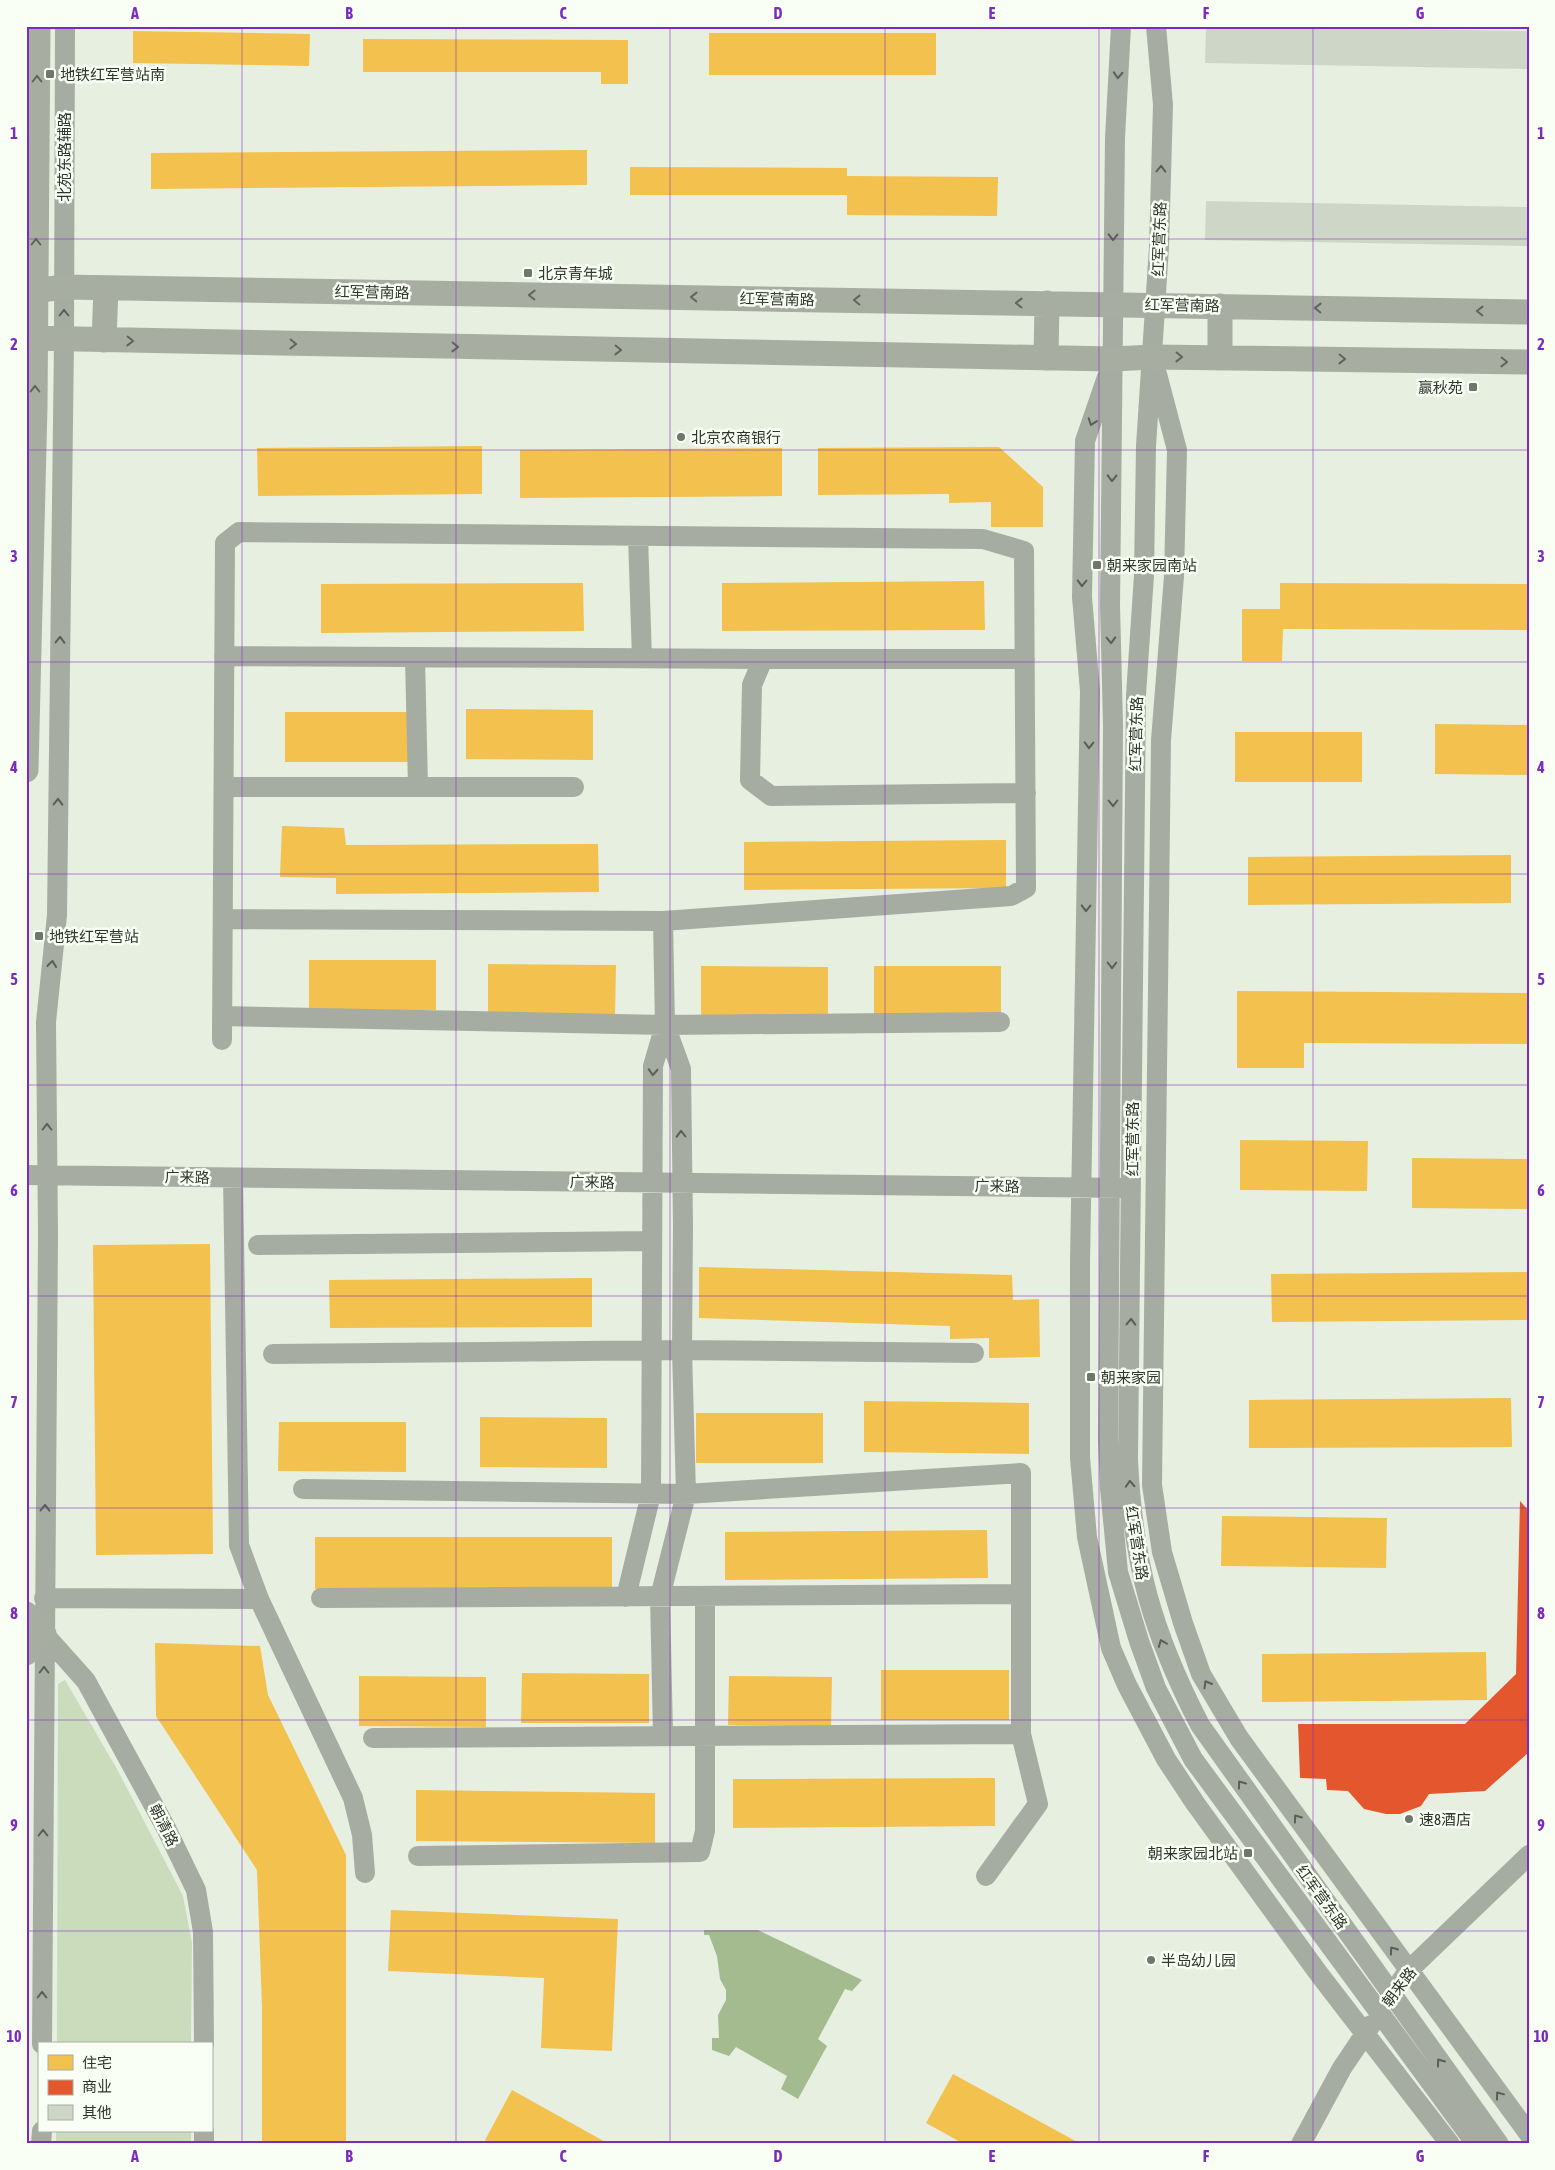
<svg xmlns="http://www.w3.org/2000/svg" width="1555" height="2170" font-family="'Asap Condensed','Noto Sans SC',sans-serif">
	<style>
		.green { fill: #cadcbc }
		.water { fill: #a3bb8e }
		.homes { fill: #f2c14e }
		.shops { fill: #e4572e }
		.building { fill: #ced7c7 }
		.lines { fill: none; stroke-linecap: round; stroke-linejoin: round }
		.minor { stroke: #a6aca1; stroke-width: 20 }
		.major { stroke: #a7aea1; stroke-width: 25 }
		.oneway { stroke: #595f54 }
		.oneway2 { stroke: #60655a }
		.grid { fill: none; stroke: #7b2cbf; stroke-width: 1; stroke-opacity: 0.55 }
		.poi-dot { fill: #70766b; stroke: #f9fff4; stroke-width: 2 }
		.labels { text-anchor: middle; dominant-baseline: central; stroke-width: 5; stroke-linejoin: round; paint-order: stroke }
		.poi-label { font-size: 15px; fill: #30352b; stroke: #f9fff4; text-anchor: start }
		.street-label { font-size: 15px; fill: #30352b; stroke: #f9fff4 }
		.neatline { fill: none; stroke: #7b2cbf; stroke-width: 2 }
		.grid-label { font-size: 16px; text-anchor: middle; font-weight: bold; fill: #7b2cbf }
	</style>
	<rect width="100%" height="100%" fill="#e7efe1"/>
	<path class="green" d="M65 1680 117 1769 183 1896 192 1943 191 2044H57L58 1684Z
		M56 2131H191V2144H56Z"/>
	<path class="water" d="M704 1930H758L862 1980 852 1991 845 1989 818 2039 827 2046 798 2099 781 2089 787 2076 736 2047 729 2056 712 2050V2038H719L718 2015 726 2000V1990L720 1979 717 1956 709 1935H704Z"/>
	<path class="homes" d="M133 31 310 34 309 66 133 63Z
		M709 33H936V75H709Z
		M363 39 628 40V84H601V72H363Z
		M587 150V185L151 189V153Z
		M630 167 847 168V176L998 177 997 216 847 215V195H630Z
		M482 446V494L258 496 257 448Z
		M999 447 1043 487V527H991V502L949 503V494L818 495V448Z
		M782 448V496L520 498V450Z
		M984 581 985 630 722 631V583Z
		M583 583 584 631 321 633V584Z
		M1280 583 1529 584V630L1283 629 1282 661H1242V609H1280Z
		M466 709 593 710V760L466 759Z
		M285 712H412V762H285Z
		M1435 724 1529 725V775L1435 774Z
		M1235 732H1362V782H1235Z
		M282 826 344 828 346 845 598 844 599 892 336 894V878L280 877Z
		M1006 840V888L744 890V842Z
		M1511 855V903L1248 905V857Z
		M309 960H436V1010H309Z
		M488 964 616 965 615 1015 488 1014Z
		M701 966 828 967V1017L701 1016Z
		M874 966H1001V1016L874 1015Z
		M1237 991 1529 993V1044L1304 1043V1068H1237Z
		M1240 1140 1368 1141 1367 1191 1240 1190Z
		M1412 1158 1529 1159V1209L1412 1208Z
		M210 1244 213 1554 96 1555 93 1245Z
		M699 1267 1012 1275 1013 1300 1039 1299 1040 1357 989 1358V1338L950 1339V1326L699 1318Z
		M1529 1272V1320L1272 1322 1271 1274Z
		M592 1278V1327L330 1328 329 1280Z
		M1511 1398 1512 1447 1249 1448V1400Z
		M864 1401 1029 1403V1454L864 1452Z
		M696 1413H823V1463H696Z
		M480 1417 607 1418V1468L480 1467Z
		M279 1422H406V1472L278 1471Z
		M1222 1516 1387 1518 1386 1568 1221 1566Z
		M987 1530 988 1578 725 1580V1532Z
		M315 1537H612V1589H315Z
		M155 1643 260 1646 268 1695 346 1855V2144H262V2007L257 1870 156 1716Z
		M1486 1652 1487 1700 1262 1702V1654Z
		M881 1670H1009V1720H881Z
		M522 1673 649 1674V1723H521Z
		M359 1676 486 1677V1727L359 1726Z
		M729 1676 832 1677 831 1726 728 1725Z
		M995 1778V1826L733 1828V1779Z
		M416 1790 655 1793V1843L416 1841Z
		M391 1910 618 1919 612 2051 541 2048 544 1978 388 1971Z
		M953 2074 1081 2144H964L926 2123Z
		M512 2090 609 2144H492L485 2140Z"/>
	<path class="shops" d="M1520 1501 1529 1511V1752L1485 1791 1429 1794 1421 1806 1400 1814H1386L1364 1809 1348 1791 1327 1790 1326 1779 1300 1778 1298 1724H1465L1516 1674Z"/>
	<path class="building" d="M1206 26 1529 31V69L1205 63Z
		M1206 201 1529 207V246L1205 240Z"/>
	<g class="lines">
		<path class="minor" d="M1121 26 1115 138 1110 605 1113 725 1108 1441 1110 1488 1118 1572 1139 1641 1156 1688 1193 1759 1476 2144
			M1156 26 1163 105 1159 247 1146 446 1144 575 1136 695 1128 1460C1133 1564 1152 1632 1200 1725L1499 2144
			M1157 374 1177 450 1174 576 1161 740 1152 1485 1162 1552 1183 1623 1201 1674 1239 1738 1529 2134
			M1107 377 1085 441 1082 597 1090 691 1080 1262V1458L1087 1537 1111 1648 1127 1685 1166 1759 1195 1803 1319 1974 1450 2144
			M638 536 642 659
			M224 656 763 659
			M415 658 418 787
			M1025 659H763L752 685 750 780 771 796 1026 793
			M224 787H574
			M222 1016 665 1025 1000 1022
			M222 1040 225 543 239 532 983 539 1024 551 1026 888 1011 896 663 921 223 919
			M26 1175 1125 1188
			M233 1178 239 1545 259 1599 353 1798 362 1835 365 1873
			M258 1245 652 1241
			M273 1354 682 1350 974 1353
			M303 1489 686 1494 1021 1473V1734L1038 1804 986 1876
			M626 1597 651 1494 653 1066 665 1025
			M44 1598 259 1599
			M321 1598 1021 1594
			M44 1634 86 1681 166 1828 196 1890 203 1932 204 2044
			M663 1735 660 1597 686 1494 682 1350 683 1226 681 1069 665 1025 663 921
			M373 1738 1021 1734
			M418 1856 700 1852 705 1831V1596
			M1401 1981 1408 1971 1529 1855
			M42 2044 48 1235 46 1022 57 915 64 340 65 26
			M204 2131V2144
			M41 2144 42 2131
			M1301 2144 1342 2068 1371 2025"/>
		<path class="major" d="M26 292 64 287 1529 312
			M1220 306V358
			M26 338 1113 359 1153 357 1529 362
			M104 340 106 288
			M1046 358 1047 303
			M26 770 35 406 38 26
			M26 1614 44 1634 26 1653"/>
	</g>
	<defs><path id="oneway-chevron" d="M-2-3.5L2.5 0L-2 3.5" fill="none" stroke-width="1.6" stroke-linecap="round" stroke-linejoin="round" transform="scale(1.25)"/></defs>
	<g class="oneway">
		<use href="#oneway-chevron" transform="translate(1118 75) rotate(93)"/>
		<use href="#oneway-chevron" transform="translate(1161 169) rotate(-89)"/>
		<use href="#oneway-chevron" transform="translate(1113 237) rotate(91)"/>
		<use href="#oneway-chevron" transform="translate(64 313) rotate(-90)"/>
		<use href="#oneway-chevron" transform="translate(1092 422) rotate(109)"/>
		<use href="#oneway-chevron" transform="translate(1112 478) rotate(91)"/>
		<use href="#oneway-chevron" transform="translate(1082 583) rotate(91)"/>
		<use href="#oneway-chevron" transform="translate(60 640) rotate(-89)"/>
		<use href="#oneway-chevron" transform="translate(1111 640) rotate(88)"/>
		<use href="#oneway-chevron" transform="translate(1089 745) rotate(91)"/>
		<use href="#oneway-chevron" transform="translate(58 802) rotate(-89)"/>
		<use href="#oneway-chevron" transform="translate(1113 803) rotate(90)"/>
		<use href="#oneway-chevron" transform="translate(1086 908) rotate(91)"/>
		<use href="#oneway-chevron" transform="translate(52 964) rotate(-84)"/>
		<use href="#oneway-chevron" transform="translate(1112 965) rotate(90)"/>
		<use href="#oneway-chevron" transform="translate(653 1072) rotate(93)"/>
		<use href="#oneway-chevron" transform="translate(47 1127) rotate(-90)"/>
		<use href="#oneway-chevron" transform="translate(681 1134) rotate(-91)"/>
		<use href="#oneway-chevron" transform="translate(1131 1322) rotate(-89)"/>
		<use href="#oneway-chevron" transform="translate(1130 1484) rotate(-93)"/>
		<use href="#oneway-chevron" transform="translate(45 1508) rotate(-89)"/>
		<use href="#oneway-chevron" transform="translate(1162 1643) rotate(-111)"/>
		<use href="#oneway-chevron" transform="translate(44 1670) rotate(-90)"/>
		<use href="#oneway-chevron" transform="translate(1207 1684) rotate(-120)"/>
		<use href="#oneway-chevron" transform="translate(1241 1784) rotate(-126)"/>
		<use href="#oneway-chevron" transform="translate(1297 1818) rotate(-126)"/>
		<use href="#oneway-chevron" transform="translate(43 1833) rotate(-90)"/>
		<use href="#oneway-chevron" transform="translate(1393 1950) rotate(-126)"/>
		<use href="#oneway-chevron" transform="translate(42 1995) rotate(-90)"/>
		<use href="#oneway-chevron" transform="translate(1440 2062) rotate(-126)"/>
		<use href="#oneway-chevron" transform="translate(1499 2095) rotate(-127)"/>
	</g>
	<g class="oneway2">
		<use href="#oneway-chevron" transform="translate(37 79) rotate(-90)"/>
		<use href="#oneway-chevron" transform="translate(36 242) rotate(-90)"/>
		<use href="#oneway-chevron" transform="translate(532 295) rotate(-179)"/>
		<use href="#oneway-chevron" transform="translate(694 297) rotate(-179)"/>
		<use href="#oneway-chevron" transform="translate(857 300) rotate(-179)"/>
		<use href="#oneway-chevron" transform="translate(1019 303) rotate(-179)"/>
		<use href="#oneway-chevron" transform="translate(1318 308) rotate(-179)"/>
		<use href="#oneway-chevron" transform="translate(1480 311) rotate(-179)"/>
		<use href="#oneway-chevron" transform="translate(130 341) rotate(1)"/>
		<use href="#oneway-chevron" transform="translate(293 344) rotate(1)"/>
		<use href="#oneway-chevron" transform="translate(455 347) rotate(1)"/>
		<use href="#oneway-chevron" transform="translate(618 350) rotate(1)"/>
		<use href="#oneway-chevron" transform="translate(1179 357) rotate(1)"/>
		<use href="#oneway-chevron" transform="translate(1342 359) rotate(1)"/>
		<use href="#oneway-chevron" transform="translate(1504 362) rotate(1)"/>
		<use href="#oneway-chevron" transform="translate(35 389) rotate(-90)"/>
	</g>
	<path class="grid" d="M242 26V2144M456 26V2144M670 26V2144M885 26V2144M1099 26V2144M1313 26V2144M26 239H1529M26 450H1529M26 662H1529M26 874H1529M26 1085H1529M26 1296H1529M26 1508H1529M26 1720H1529M26 1931H1529"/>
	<g class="poi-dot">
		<rect x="45" y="69" width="10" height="10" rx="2.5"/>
		<rect x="523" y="268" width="10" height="10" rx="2.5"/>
		<rect x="1468" y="382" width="10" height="10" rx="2.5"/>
		<circle cx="681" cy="437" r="5"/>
		<rect x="1092" y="560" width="10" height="10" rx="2.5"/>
		<rect x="34" y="931" width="10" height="10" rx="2.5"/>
		<rect x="1086" y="1372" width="10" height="10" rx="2.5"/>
		<circle cx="1409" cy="1819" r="5"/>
		<rect x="1243" y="1848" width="10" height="10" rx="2.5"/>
		<circle cx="1151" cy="1960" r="5"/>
	</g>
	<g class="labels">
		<g class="poi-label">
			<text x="60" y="74">地铁红军营站南</text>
			<text x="538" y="273">北京青年城</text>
			<text x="1463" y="387" text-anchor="end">赢秋苑</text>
			<text x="691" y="437">北京农商银行</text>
			<text x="1107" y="565">朝来家园南站</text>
			<text x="49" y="936">地铁红军营站</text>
			<text x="1101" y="1377">朝来家园</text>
			<text x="1419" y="1819">速8酒店</text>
			<text x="1238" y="1853" text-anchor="end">朝来家园北站</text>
			<text x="1161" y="1960">半岛幼儿园</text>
		</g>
		<g class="street-label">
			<text transform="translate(64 157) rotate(-90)">北苑东路辅路</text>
			<text transform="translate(1159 239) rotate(-88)">红军营东路</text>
			<text transform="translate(372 292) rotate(1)">红军营南路</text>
			<text transform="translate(777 299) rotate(1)">红军营南路</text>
			<text transform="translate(1182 305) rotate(1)">红军营南路</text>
			<text transform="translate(1136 734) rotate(-89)">红军营东路</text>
			<text transform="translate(1132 1139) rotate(-90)">红军营东路</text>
			<text transform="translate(187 1177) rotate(1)">广来路</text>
			<text transform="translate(592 1182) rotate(1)">广来路</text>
			<text transform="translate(997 1186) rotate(1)">广来路</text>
			<text transform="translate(1137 1543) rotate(81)">红军营东路</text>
			<text transform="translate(164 1825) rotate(63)">朝清路</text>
			<text transform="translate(1322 1897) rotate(54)">红军营东路</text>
			<text transform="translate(1399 1987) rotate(-53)">朝来路</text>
		</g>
	</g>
	<rect width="1555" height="2170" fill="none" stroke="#f9fff4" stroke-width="55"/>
	<rect x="38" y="2042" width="175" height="90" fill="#f9fff4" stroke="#a9aea4"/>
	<rect x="48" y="2055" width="25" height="15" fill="#f2c14e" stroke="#a9aea4"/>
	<text x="82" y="2068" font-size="15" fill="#30352b">住宅</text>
	<rect x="48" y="2080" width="25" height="15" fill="#e4572e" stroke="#a9aea4"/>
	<text x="82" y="2092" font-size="15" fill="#30352b">商业</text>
	<rect x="48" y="2105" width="25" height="15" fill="#ced7c7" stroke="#a9aea4"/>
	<text x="82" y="2118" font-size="15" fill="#30352b">其他</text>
	<rect x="28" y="28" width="1500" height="2114" class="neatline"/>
	<g class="grid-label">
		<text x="135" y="19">A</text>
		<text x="349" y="19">B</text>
		<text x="563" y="19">C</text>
		<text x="778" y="19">D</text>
		<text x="992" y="19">E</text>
		<text x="1206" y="19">F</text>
		<text x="1420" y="19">G</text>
		<text x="14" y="139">1</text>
		<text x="1541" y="139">1</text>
		<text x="14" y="350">2</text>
		<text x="1541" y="350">2</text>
		<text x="14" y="562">3</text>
		<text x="1541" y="562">3</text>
		<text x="14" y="773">4</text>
		<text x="1541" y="773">4</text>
		<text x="14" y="985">5</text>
		<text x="1541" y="985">5</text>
		<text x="14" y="1196">6</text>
		<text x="1541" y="1196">6</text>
		<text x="14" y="1408">7</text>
		<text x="1541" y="1408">7</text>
		<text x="14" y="1619">8</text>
		<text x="1541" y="1619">8</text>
		<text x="14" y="1831">9</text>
		<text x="1541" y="1831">9</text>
		<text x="14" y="2042">10</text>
		<text x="1541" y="2042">10</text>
		<text x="135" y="2162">A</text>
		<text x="349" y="2162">B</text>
		<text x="563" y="2162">C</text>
		<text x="778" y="2162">D</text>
		<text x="992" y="2162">E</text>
		<text x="1206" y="2162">F</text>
		<text x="1420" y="2162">G</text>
	</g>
</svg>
